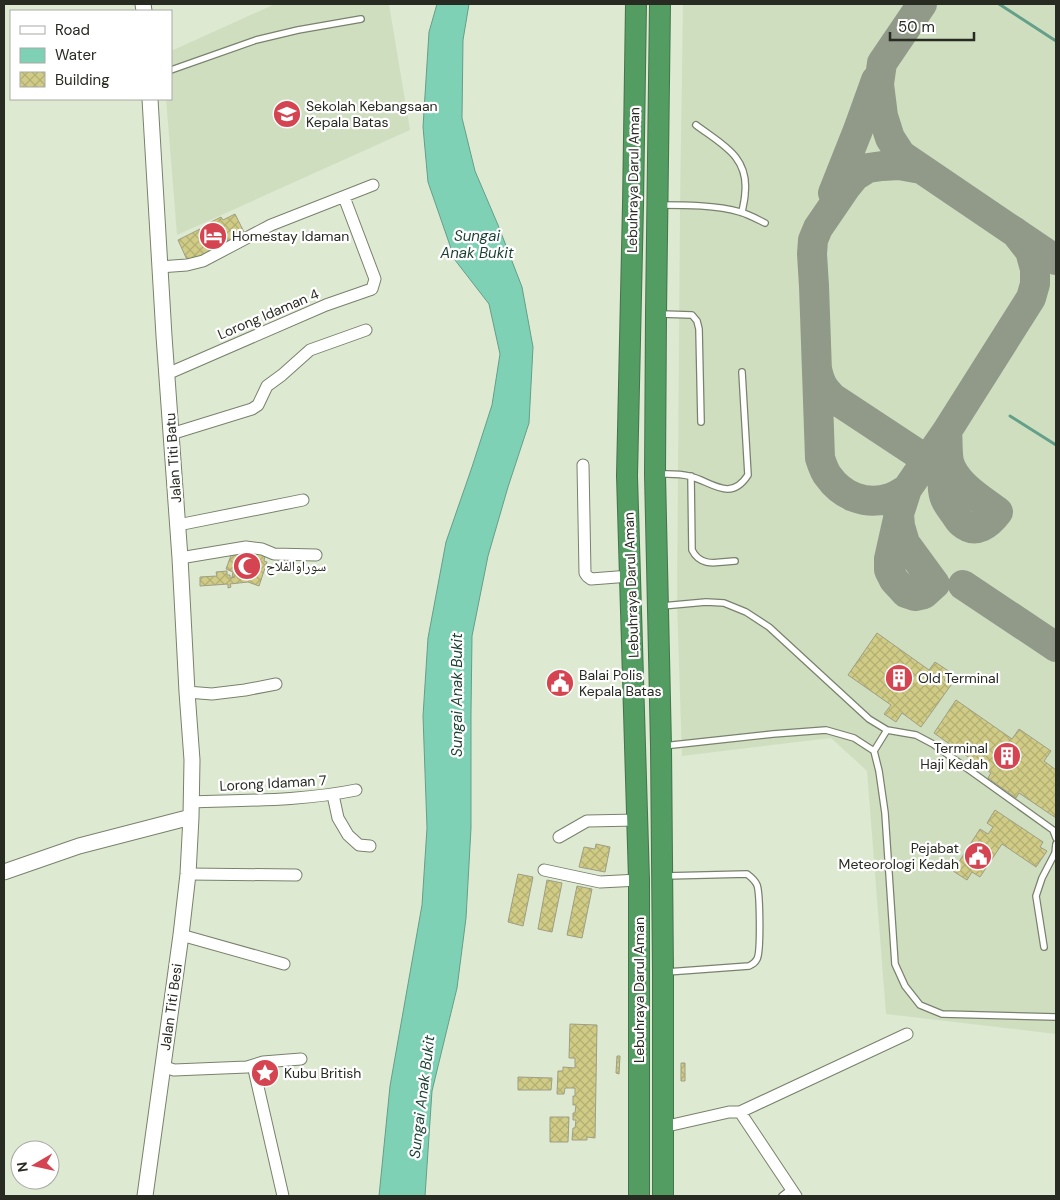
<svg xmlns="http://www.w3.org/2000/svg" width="1060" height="1200" font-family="'DM Sans','Noto Naskh Arabic',sans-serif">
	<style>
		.built { fill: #d0dec0 }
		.water { fill: #7ed1b5; stroke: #649f89 }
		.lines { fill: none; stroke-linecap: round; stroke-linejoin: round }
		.stream { stroke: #649f89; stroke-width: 3 }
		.taxiway { stroke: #919988; stroke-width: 30 }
		.building { fill: url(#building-cross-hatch); stroke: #9f9e86 }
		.lane-casing { stroke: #78826c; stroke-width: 8 }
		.street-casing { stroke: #78826c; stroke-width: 13 }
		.secondary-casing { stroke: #78826c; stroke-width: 17 }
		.highway-casing { stroke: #44744c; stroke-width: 22 }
		.lane { stroke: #fff; stroke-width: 5.5 }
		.street { stroke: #fff; stroke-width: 11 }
		.secondary { stroke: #fff; stroke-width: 15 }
		.highway { stroke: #539c62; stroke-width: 20 }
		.labels { text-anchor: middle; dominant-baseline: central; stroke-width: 4.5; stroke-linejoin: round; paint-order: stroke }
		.poi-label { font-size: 14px; fill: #272b22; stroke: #fff; text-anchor: start }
		.street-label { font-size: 14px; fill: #272b22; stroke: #fff }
		.water-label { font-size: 15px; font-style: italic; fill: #1a3f34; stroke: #fff }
	</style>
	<defs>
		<pattern id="building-cross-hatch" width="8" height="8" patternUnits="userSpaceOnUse" patternTransform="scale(1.25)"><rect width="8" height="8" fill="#d0cc86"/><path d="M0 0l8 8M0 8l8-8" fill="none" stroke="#b3af73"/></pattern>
	</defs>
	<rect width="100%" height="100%" fill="#dee9d1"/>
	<path class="built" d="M275 4H389L410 130 177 235 166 99H171V51Z
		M683 4H1056V1034L886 1014 867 771 831 738 682 756 677 604 680 205Z"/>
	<path class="water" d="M437 4H469L463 40 462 118 475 171 498 225 522 287 533 347 529 423 508 487 488 556 472 636 471 712V828L466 918 457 988 432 1091 425 1196H379L390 1086 422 905 427 828 423 716 428 638 446 542 472 467 492 405 500 354 489 304 455 260 428 182 423 127 429 32Z"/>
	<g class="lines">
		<path class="stream" d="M999 4 1056 41
			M1010 416 1056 445"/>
		<path class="taxiway" d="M922 4 882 63 879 84 883 116 890 138 901 155 1056 260
			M833 193 858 130 876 80
			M817 369C820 383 823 388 833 398L927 460 939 469 941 473
			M947 431C948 441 947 453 949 462 955 484 981 499 998 512 989 524 976 535 962 523 959 521 957 517 955 514 949 506 944 500 943 490 941 473 946 448 947 431Z
			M907 489C902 492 896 496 890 498 866 506 842 496 828 476 824 471 822 464 820 458L814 286 812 254 813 240 818 228 846 187 855 176 868 168 882 166 899 165 921 169
			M899 514 900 526 905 543 935 584 924 594 915 596 906 593 894 580 889 570V559L899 514 907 489 947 431 1031 298 1035 284V269L1030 251 1015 232
			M963 585 1056 647"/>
	</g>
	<path class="building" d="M235 214 245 234 228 242 227 238 209 247 211 251 188 262 178 240 200 229 202 232 210 228 207 224 221 217 223 220Z
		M233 550 253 557 255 552 265 555 264 561 267 562 259 586 248 582 230 584 231 587 228 588V584L200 586V577L217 576 216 572 227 571V575H230V578L235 577H232L233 572 226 569Z
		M877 633 929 670 935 662 950 672 944 680 951 685 921 727 902 713 896 722 884 714 891 705 848 675Z
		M956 700 1012 739 1019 729 1051 751 1044 761 1056 770V818L1019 793 1016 798 988 778 991 773 934 733Z
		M995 810 1043 842 1040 847 1047 851 1036 867 1002 844 980 877 972 872 967 880 953 871 980 829 988 834 993 827 987 823Z
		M596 844 610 847 605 872 579 867 584 847 595 849Z
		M518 874 533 877 523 926 508 922Z
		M547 880 562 883 552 932 538 929Z
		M577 886 592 889 582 938 567 935Z
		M570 1024 597 1025 595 1138 587 1137V1140H572L573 1128H575L576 1120H573V1113H575L576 1105H573V1096H575V1088H565L564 1094H557L558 1071H563V1067L575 1068V1058H569Z
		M617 1056H620L619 1074 616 1073Z
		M681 1063H685V1081H681Z
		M518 1077 552 1078 551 1090H518Z
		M550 1117H569L568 1142H550Z"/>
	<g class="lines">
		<defs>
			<path id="lane" d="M171 70 256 40 298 30 361 19
				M696 125C721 144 749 156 745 193 745 199 743 206 742 212
				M660 205C684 205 717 205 740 212 748 214 757 219 765 223
				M661 314 692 315 697 321 699 329 701 422
				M657 474C668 474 678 473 689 476 711 481 730 503 748 475L742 372
				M691 476 692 550C701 568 718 562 735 561
				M662 606 706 602 724 603 746 612 769 627 869 719 887 730 916 735 933 744 1053 830 1056 838
				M663 746 773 734 826 730 854 738 874 751 879 771 885 813 895 964 905 986 920 1005 942 1014 1056 1017
				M874 751 887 730
				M665 876 747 874C751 877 755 880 757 885 760 893 761 952 757 959 755 963 753 964 749 966L667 972
				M1044 947 1036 896 1042 878 1055 853 1056 844
				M782 1196 791 1189"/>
			<path id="street" d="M159 267 187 265 203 261 271 225 373 185
				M167 374 326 305 372 289 375 279 344 197
				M171 434 252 409 258 405 267 386 282 375 310 350 366 330
				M583 465 585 573 587 576 591 579 630 576
				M178 525 303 500
				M180 558 246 547 262 549 274 554 316 555
				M187 692 212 694 245 690 276 684
				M333 795 338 818 348 835 359 845 370 846
				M191 802C246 800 302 801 356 790
				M559 837 587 821 637 820
				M544 870 600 882 639 880
				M188 874 296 875
				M181 935 284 964
				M253 1065 283 1196
				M162 1066 174 1070 247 1067 263 1062 301 1059
				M740 1112 796 1196
				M663 1127 729 1112H740L907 1034"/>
			<path id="secondary" d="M143 4 144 11
				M4 872 79 846 191 817
				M145 1196 181 935 188 874 191 817 192 760 187 692 180 558 164 336 150 99"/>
			<path id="highway" d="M636 4 633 205 627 476 639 880V1196
				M660 4 656 314 655 474 661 746 663 972V1196"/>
		</defs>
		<use href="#lane" class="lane-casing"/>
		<use href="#street" class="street-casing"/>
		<use href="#secondary" class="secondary-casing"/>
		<use href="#highway" class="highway-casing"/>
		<use href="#lane" class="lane"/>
		<use href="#street" class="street"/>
		<use href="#secondary" class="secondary"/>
		<use href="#highway" class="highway"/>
	</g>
	<defs>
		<symbol id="school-disc" viewBox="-11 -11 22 22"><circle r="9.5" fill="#d44451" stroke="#fff"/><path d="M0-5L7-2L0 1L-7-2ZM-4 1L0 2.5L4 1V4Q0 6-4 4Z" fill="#fff"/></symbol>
		<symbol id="hotel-disc" viewBox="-11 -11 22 22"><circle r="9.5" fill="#d44451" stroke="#fff"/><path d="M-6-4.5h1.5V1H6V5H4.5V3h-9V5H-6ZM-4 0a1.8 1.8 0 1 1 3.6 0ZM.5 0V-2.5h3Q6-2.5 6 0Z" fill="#fff"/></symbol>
		<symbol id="mosque-disc" viewBox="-11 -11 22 22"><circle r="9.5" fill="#d44451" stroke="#fff"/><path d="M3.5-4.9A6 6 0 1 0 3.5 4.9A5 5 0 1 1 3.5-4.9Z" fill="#fff"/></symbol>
		<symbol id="building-disc" viewBox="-11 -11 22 22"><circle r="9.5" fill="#d44451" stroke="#fff"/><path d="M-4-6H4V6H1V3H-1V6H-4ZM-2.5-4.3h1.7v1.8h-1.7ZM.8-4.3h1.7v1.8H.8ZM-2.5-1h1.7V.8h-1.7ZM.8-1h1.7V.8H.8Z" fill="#fff"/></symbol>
		<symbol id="civic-disc" viewBox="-11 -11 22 22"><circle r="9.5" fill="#d44451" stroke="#fff"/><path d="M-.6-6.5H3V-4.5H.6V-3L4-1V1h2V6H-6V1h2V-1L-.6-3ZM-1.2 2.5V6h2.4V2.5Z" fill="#fff"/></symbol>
		<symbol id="sight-disc" viewBox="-11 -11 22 22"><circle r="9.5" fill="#d44451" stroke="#fff"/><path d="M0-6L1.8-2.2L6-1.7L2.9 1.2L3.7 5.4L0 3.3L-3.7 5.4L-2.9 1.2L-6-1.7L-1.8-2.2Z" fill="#fff"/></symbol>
	</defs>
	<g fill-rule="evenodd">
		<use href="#school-disc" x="271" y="98" width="32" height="32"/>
		<use href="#hotel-disc" x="197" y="220" width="32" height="32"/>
		<use href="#mosque-disc" x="231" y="550" width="32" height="32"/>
		<use href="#building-disc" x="883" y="662" width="32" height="32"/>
		<use href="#civic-disc" x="544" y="667" width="32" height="32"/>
		<use href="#building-disc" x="991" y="740" width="32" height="32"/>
		<use href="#civic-disc" x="962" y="840" width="32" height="32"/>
		<use href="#sight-disc" x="249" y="1057" width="32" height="32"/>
	</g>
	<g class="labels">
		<g class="poi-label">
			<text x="306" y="106">Sekolah Kebangsaan<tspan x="306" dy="16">Kepala Batas</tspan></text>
			<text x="232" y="236">Homestay Idaman</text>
			<text x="266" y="566">سوراوالفلاح</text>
			<text x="579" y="675">Balai Polis<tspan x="579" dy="16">Kepala Batas</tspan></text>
			<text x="918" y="678">Old Terminal</text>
			<text x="988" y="748" text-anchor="end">Terminal<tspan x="988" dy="16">Haji Kedah</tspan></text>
			<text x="959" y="848" text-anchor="end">Pejabat<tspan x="959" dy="16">Meteorologi Kedah</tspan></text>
			<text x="284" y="1073">Kubu British</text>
		</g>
		<g class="street-label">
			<text transform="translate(633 180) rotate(-89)">Lebuhraya Darul Aman</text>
			<text transform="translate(268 314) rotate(-23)">Lorong Idaman 4</text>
			<text transform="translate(173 458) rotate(-94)">Jalan Titi Batu</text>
			<text transform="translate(631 585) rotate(-92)">Lebuhraya Darul Aman</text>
			<text transform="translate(273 783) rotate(-3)">Lorong Idaman 7</text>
			<text transform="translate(639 990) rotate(-90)">Lebuhraya Darul Aman</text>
			<text transform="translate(171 1007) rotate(-82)">Jalan Titi Besi</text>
		</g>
		<g class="water-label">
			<text x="477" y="236">Sungai<tspan x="477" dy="17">Anak Bukit</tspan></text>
			<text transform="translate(457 695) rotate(-90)">Sungai Anak Bukit</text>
			<text transform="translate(422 1097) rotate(-83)">Sungai Anak Bukit</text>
		</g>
	</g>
	<rect width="1060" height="1200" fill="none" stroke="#272b22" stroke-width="10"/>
	<rect x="10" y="10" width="162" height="90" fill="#ffffff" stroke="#a9aaa7"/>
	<rect x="20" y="26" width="25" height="8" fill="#ffffff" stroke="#a9aaa7"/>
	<text x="55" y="35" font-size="15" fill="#272b22">Road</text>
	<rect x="20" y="48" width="25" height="15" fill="#7ed1b5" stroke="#a9aaa7"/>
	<text x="55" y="60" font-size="15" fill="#272b22">Water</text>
	<rect x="20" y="72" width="25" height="15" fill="url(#building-cross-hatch)" stroke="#a9aaa7"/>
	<text x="55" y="85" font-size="15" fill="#272b22">Building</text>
	<g transform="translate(35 1165) rotate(261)"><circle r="24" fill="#ffffff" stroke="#a9aaa7"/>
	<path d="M0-4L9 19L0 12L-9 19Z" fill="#d44451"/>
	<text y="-8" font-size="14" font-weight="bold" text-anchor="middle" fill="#272b22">N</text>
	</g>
	<path d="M890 32v8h84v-8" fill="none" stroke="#272b22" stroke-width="2.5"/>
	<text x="898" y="32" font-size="15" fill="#272b22" stroke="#ffffff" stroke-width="4" paint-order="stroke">50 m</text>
</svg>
